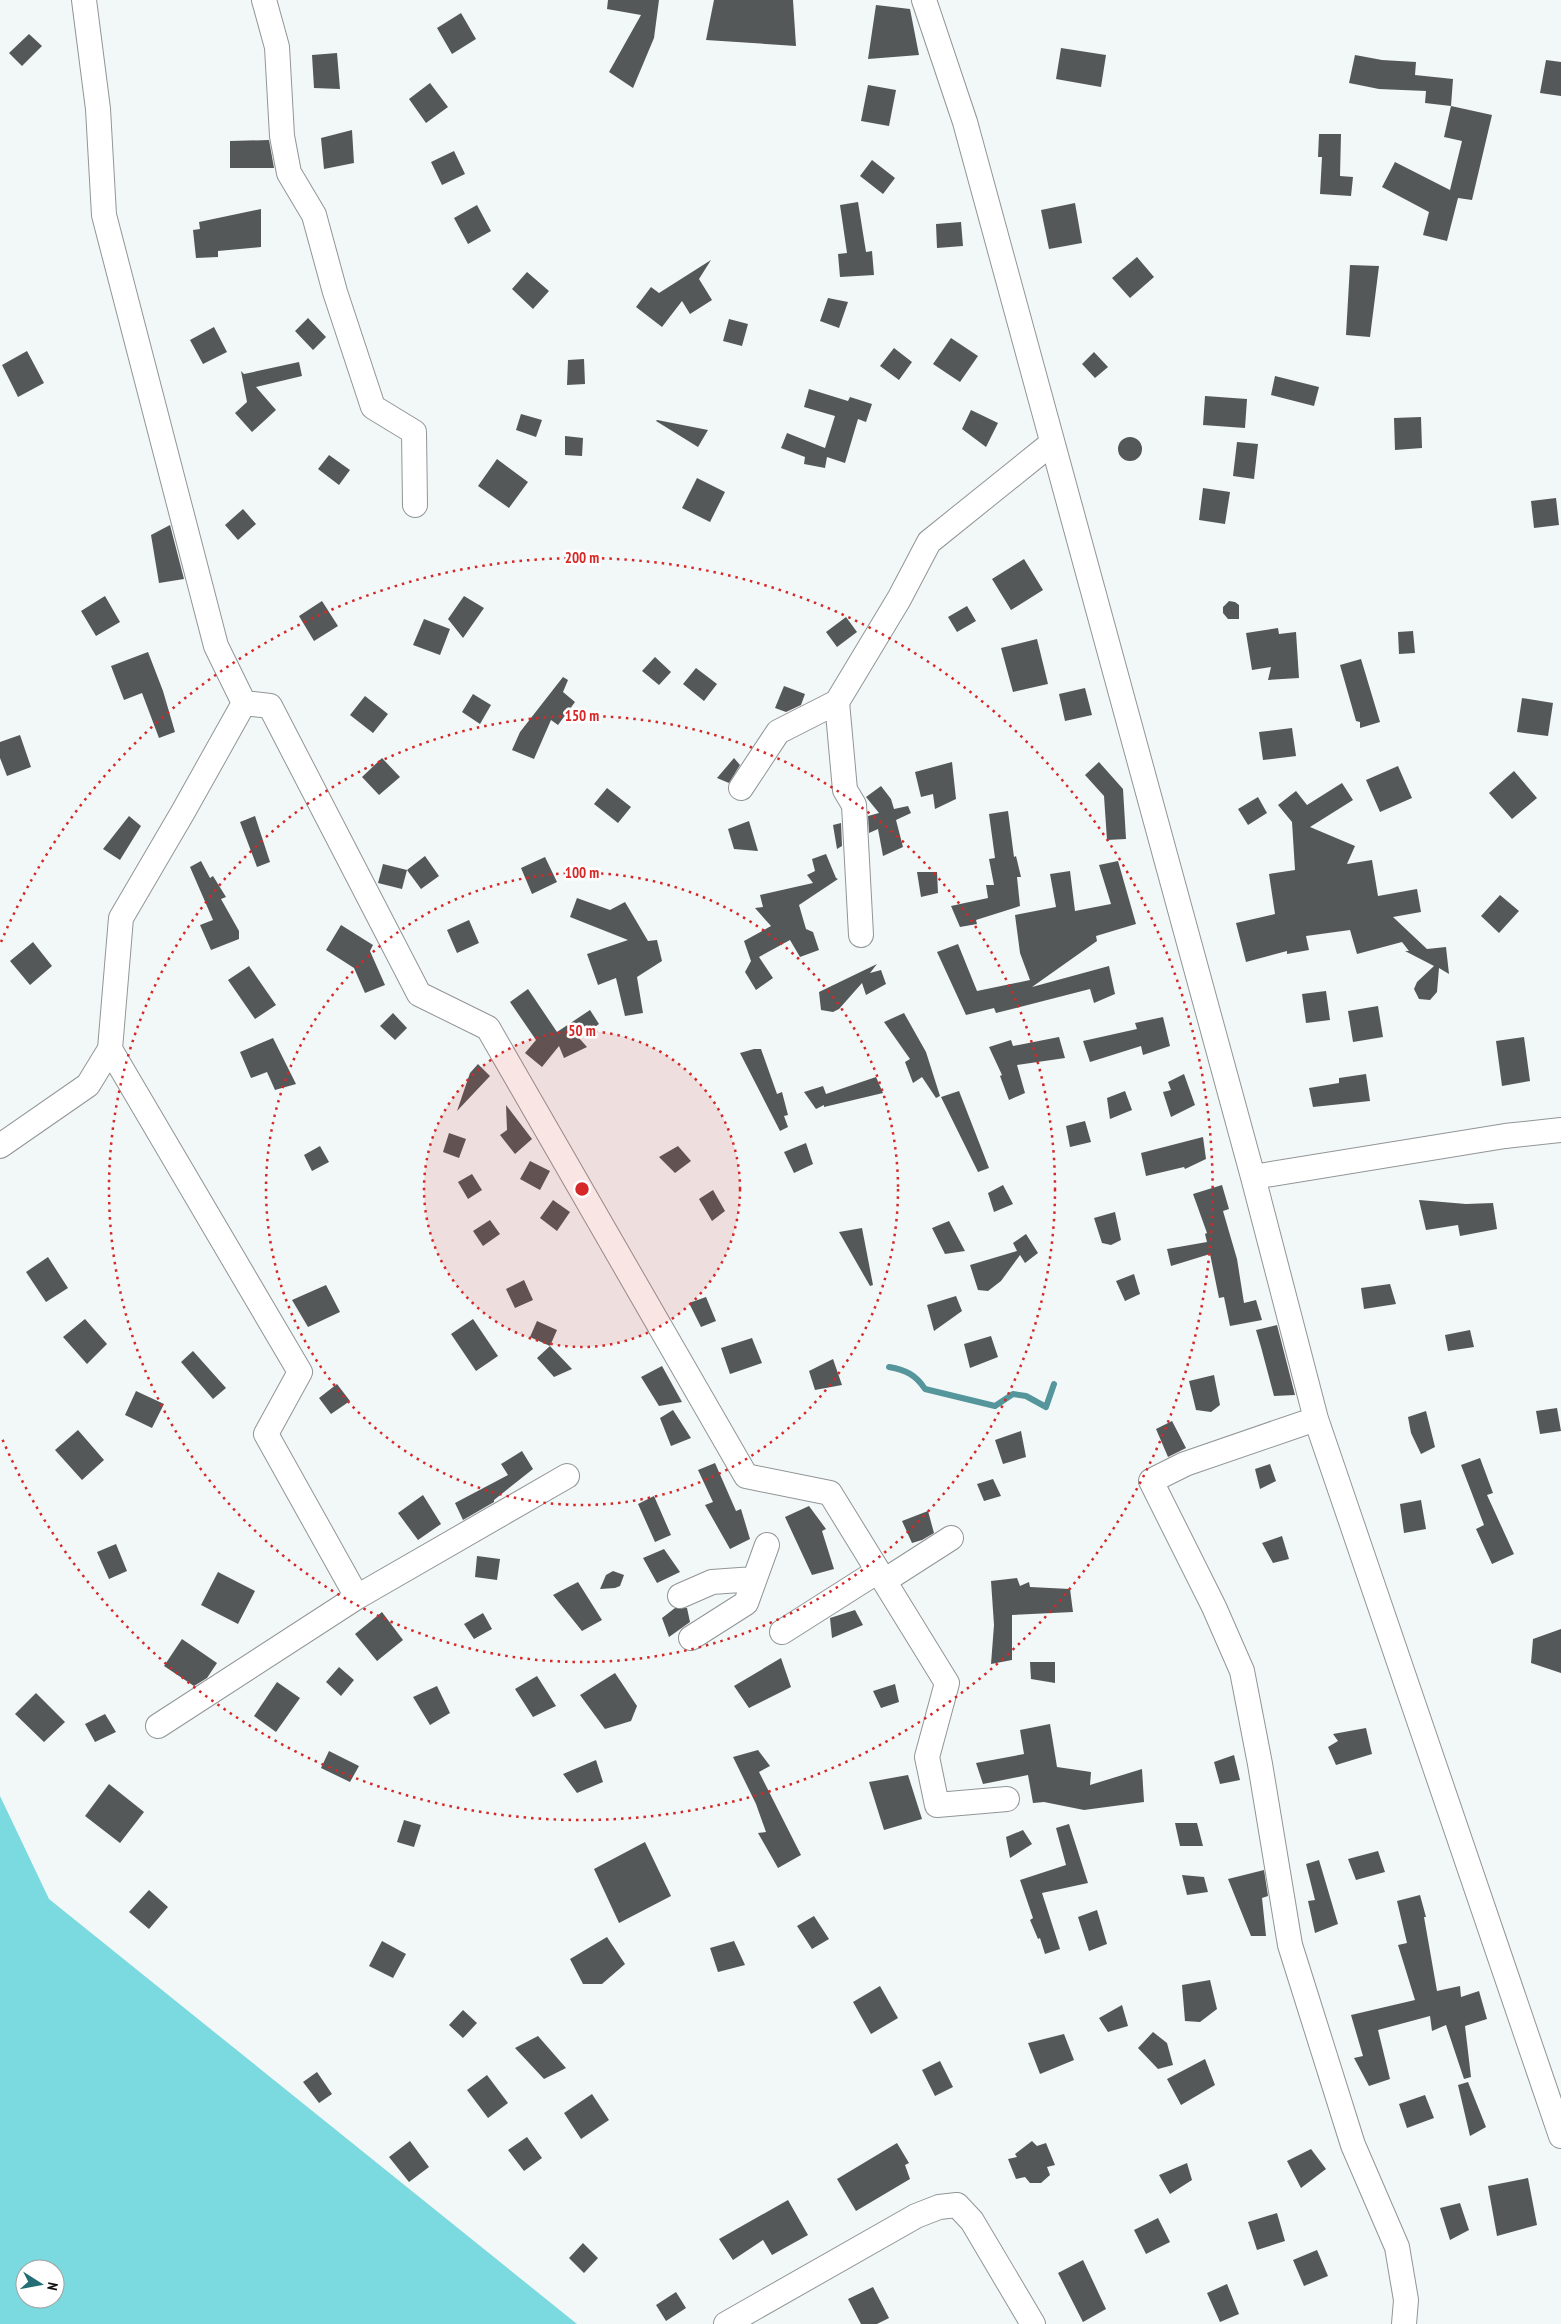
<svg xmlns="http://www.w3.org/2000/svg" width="1561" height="2324" font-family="'PT Sans Narrow',sans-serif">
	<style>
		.forest { fill: #7bd9e0; fill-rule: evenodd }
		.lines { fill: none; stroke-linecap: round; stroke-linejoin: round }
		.stream { stroke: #54969c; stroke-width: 6 }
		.building { fill: #545858 }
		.minor-casing { stroke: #919596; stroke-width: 26 }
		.minor { stroke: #fff; stroke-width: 24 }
		.ring { fill: none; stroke: #d62828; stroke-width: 2.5; stroke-dasharray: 2.5 5 }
		.centre { fill: #d62828; stroke: #fff; stroke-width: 2.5 }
		.ring-label { font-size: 15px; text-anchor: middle; font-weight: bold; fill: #d62828; stroke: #fff; stroke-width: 5; stroke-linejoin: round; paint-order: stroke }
	</style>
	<rect width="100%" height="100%" fill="#f2f7f7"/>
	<path class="forest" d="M0 1796 49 1899 577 2324H0ZM25 2269H55V2299H25Z"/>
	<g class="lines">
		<path class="stream" d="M889 1367C906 1370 916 1375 925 1389L995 1406 1013 1394 1026 1396 1046 1407 1054 1384"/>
	</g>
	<path class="building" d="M608 0H659L654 38 633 88 609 72 641 15 607 9Z
		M714 0H793L796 46 706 40Z
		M876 5 910 9 919 55 868 59Z
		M461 13 476 39 452 54 437 28Z
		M29 34 42 46 22 66 9 53Z
		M1061 48 1106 55 1101 87 1056 79Z
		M337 53 340 89 314 88 312 55Z
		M1355 55 1382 60 1416 62 1415 75 1453 79 1451 106 1425 103 1426 91 1379 89 1349 83Z
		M1546 60 1561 62V96L1540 93Z
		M430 83 448 107 426 123 409 99Z
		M868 85 896 90 889 126 861 121Z
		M1451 106 1492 115 1472 200 1458 198 1447 241 1423 235 1429 212 1382 187 1395 162 1450 190 1462 141 1444 137Z
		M352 130 354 163 324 169 321 138Z
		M1319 134H1341L1340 176 1353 177 1351 196 1320 194 1322 157H1318Z
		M269 140 274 168H230V141Z
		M454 151 465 174 442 185 431 162Z
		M872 160 895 178 883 194 860 176Z
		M858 202 866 252 872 251 874 275 840 277 838 254 847 253 840 205Z
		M1075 203 1082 243 1049 249 1041 210Z
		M477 205 491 231 468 244 454 218Z
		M261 209V247L218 251V257L196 258 193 230 200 229 199 222Z
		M961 222 963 246 937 248 936 224Z
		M1137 257 1154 277 1130 298 1112 278Z
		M711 260 699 279 712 300 690 314 682 301 662 327 636 307 651 287 659 293Z
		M1350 265 1379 266 1370 337 1346 335Z
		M527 272 549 291 533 309 512 289Z
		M828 298 848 302 839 328 820 321Z
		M308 318 326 337 313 350 295 331Z
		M729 319 748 324 742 346 723 341Z
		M214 327 227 352 203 364 190 340Z
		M951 338 978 356 960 382 933 364Z
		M894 348 912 362 899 380 880 366Z
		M27 351 44 383 18 397 2 365Z
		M1094 352 1108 367 1095 378 1082 364Z
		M584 359 585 384 567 385 568 360Z
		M299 362 302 376 256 387 276 410 252 432 235 413 247 402 241 371 244 374Z
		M1275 376 1319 387 1314 406 1271 395Z
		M809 389 848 401 850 397 872 404 866 422 858 419 845 463 827 457 825 468 804 464 805 457 781 448 787 433 825 448 835 416 804 407Z
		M1205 396 1247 399 1245 428 1203 425Z
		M971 410 998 423 986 447 962 429Z
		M521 414 542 420 536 437 516 430Z
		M1421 417 1422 448 1395 450 1394 418Z
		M657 420 708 430 698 447 656 421Z
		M565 436 583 438 582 456 565 455Z
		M1118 449a12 12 0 1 1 24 0a12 12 0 1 1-24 0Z
		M1237 442 1258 444 1254 479 1233 476Z
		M329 455 350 470 339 485 318 469Z
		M497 459 528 482 509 508 478 486Z
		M697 478 725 492 710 522 682 508Z
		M1203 488 1230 492 1225 524 1199 520Z
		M1556 498 1559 525 1534 528 1531 501Z
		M243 509 256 524 238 540 225 525Z
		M170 525 184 579 159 583 151 535Z
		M1024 559 1043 590 1011 610 992 579Z
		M105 596 120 622 96 636 81 611Z
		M464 596 484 608 463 638 448 619Z
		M322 601 338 626 314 641 299 616Z
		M1229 601 1235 602 1239 605V619H1228L1223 613V607Z
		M967 606 976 621 957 632 948 617Z
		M846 617 857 632 837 647 826 632Z
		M424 619 450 629 440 655 413 645Z
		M1278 628 1279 634 1296 632 1299 678 1268 680 1271 667 1252 670 1246 633Z
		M1413 631 1415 653 1399 654 1398 632Z
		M1037 639 1048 684 1013 692 1001 648Z
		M148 652 163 691 175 732 159 738 142 693 124 700 111 666Z
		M655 657 671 672 659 685 642 671Z
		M1361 659 1380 722 1360 728V722L1356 721 1340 665Z
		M696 668 717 684 704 701 683 684Z
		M563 677 568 680 563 692 575 702 558 725 551 720 534 759 512 750 520 732Z
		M784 686 805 694 801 705 786 712 775 708Z
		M1085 688 1092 715 1065 721 1059 694Z
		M473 694 491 705 480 724 462 712Z
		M365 696 388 714 373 733 350 715Z
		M1522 698 1553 703 1548 736 1517 732Z
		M1292 728 1296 756 1263 760 1259 732Z
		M20 735 31 767 7 776 0 758V742Z
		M382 758 400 777 379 795 362 777Z
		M734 758 740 765 729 783 717 778Z
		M952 762 956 799 935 809 933 794 921 797 915 772Z
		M1099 762 1123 789 1126 839 1107 840 1104 796 1085 775Z
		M1398 766 1412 798 1380 812 1366 780Z
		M1514 771 1537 798 1512 819 1489 793Z
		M1342 783 1353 800 1310 827 1355 846 1347 864 1372 860 1378 896 1417 889 1421 912 1393 917 1427 949 1446 947 1449 974 1439 968 1437 992 1430 1000 1419 999 1414 989 1417 982 1434 966 1405 951H1409L1402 942 1357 954 1350 930 1306 936 1309 950 1287 954V951L1246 962 1236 923 1275 914 1269 874 1295 870 1292 822 1278 805 1296 791 1307 805Z
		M881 786 891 799 894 809 908 806 911 813 896 820 903 847 883 856 878 829 869 833 868 816 879 813 866 797Z
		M607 788 631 807 618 823 594 804Z
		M1258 797 1267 813 1248 825 1238 809Z
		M1008 811 1014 857 1016 856 1021 877H1017L1020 906 976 920 977 924 960 927 951 906 988 898 986 885H994L989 859 995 858 989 814Z
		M129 816 141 826 120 860 103 849Z
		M255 816 270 862 257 867 240 822Z
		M749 821 758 851 734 849 728 829Z
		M841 823 842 846 837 849 833 825Z
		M826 854 836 878 838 879 799 905 806 929 813 932 819 950 800 957 790 940 759 957 773 978 756 990 745 972 751 961 744 941 771 926 755 908 763 907 760 895 813 883 807 875 815 871 812 859Z
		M425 856 439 876 421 889 407 870Z
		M545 857 557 882 532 894 521 868Z
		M201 861 210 878 213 876 226 897 221 899 239 931V939L211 950 200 925 213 920 190 867Z
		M1118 861 1136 924 1096 936 1097 941 1032 987 1109 966 1115 994 1094 1003 1090 989 996 1013 994 1008 966 1015 937 952 958 944 977 991 1030 980 1020 953 1015 915 1056 907 1050 874 1070 871 1075 911 1111 904 1099 865Z
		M383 864 407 870 402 889 378 883Z
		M917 872H937L938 893 921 897Z
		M1500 895 1519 911 1499 933 1481 916Z
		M577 898 610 910 625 902 648 941 657 940 662 961 637 977 643 1013 625 1016 616 978 598 985 587 954 628 940 570 917Z
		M469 920 479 943 457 953 447 930Z
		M341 925 373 945 370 951 385 985 365 993 354 968 326 950Z
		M33 942 52 966 30 985 10 961Z
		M877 964 870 973 881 970 886 984 866 995 862 983 839 1009 833 1012 821 1010 819 992Z
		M249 966 276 1005 255 1019 228 980Z
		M528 989 557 1032 590 1010 599 1024 579 1038 587 1047 564 1058 559 1046 542 1067 525 1053 536 1040 510 1002Z
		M1326 991 1330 1020 1306 1023 1302 994Z
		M1378 1006 1383 1037 1353 1042 1348 1011Z
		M393 1013 407 1028 395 1040 380 1026Z
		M904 1013 926 1052 940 1096 936 1098 922 1077 913 1083 905 1062 910 1059 884 1022Z
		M1163 1017 1170 1046 1143 1055 1141 1046 1090 1062 1083 1041 1137 1029 1135 1023Z
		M1059 1037 1065 1058 1017 1065 1025 1093 1009 1100 1000 1076 1002 1075 989 1047 1011 1040 1013 1046Z
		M1524 1037 1530 1081 1502 1086 1496 1041Z
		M273 1038 296 1084 275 1090 267 1072 251 1078 240 1052Z
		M754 1049H761L777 1094 782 1092 788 1115 784 1116 788 1127 780 1131 740 1053Z
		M478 1064 490 1076 457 1111 470 1073Z
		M1184 1074 1195 1105 1171 1117 1163 1092 1171 1090 1168 1082Z
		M1366 1074 1370 1101 1313 1107 1309 1088 1339 1083V1078Z
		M876 1077 883 1093 824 1107V1105L816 1109 804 1092 823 1086 826 1094Z
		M959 1091 989 1168 978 1172 941 1097Z
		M1125 1091 1132 1110 1110 1119 1107 1098Z
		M506 1105 532 1139 515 1154 500 1135 507 1130Z
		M1085 1121 1091 1142 1070 1147 1066 1126Z
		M449 1133 466 1139 459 1158 443 1152Z
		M1203 1137 1206 1159 1185 1169 1184 1167 1146 1176 1141 1153Z
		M806 1143 813 1164 794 1173 784 1152Z
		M320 1146 329 1162 312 1171 304 1155Z
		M678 1146 691 1161 675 1173 659 1157Z
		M530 1161 550 1171 540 1190 520 1179Z
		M472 1174 482 1190 468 1199 458 1182Z
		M1003 1185 1013 1204 994 1212 988 1193Z
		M1222 1185 1229 1209 1223 1211 1237 1259 1244 1303 1256 1300 1262 1320 1230 1326 1224 1297 1219 1298 1210 1254 1171 1266 1167 1249 1207 1242 1205 1234 1207 1233 1193 1194Z
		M713 1190 725 1211 712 1221 699 1199Z
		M553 1200 570 1212 557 1231 540 1218Z
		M1419 1200 1466 1204 1493 1203 1497 1229 1460 1236 1458 1225 1426 1230Z
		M1115 1212 1121 1240 1111 1245 1102 1243 1094 1218Z
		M490 1220 500 1234 483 1246 473 1231Z
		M949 1221 965 1251 945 1254 932 1228Z
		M862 1228 873 1285 870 1286 839 1232Z
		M1026 1234 1038 1253 1025 1263 1020 1255 1001 1281 988 1291 978 1290 970 1265 1017 1251 1013 1243Z
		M48 1257 68 1288 46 1302 26 1272Z
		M1134 1274 1140 1294 1125 1301 1116 1281Z
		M524 1280 533 1300 515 1308 506 1289Z
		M1390 1284 1396 1304 1364 1309 1361 1288Z
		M326 1285 340 1312 308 1327 292 1300Z
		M956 1296 962 1311 934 1331 927 1305Z
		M706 1297 716 1321 701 1327 689 1303Z
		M85 1319 107 1344 87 1364 63 1337Z
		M473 1319 498 1356 476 1371 451 1334Z
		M537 1321 557 1330 550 1346 530 1337Z
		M1277 1325 1295 1395 1274 1396 1261 1347 1256 1330Z
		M1470 1330 1474 1347 1448 1351 1445 1335Z
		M991 1336 998 1357 970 1368 964 1344Z
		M752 1338 762 1363 730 1374 721 1348Z
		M550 1346 572 1369 554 1377 537 1358Z
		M193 1351 226 1388 213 1399 181 1362Z
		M833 1359 842 1385 815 1390 809 1371Z
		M662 1366 682 1402 659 1406 641 1377Z
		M1214 1375 1220 1405 1211 1412 1196 1410 1189 1381Z
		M337 1384 350 1401 331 1414 319 1398Z
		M136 1391 164 1404 152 1428 125 1415Z
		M1557 1408 1561 1431 1540 1434 1536 1411Z
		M673 1410 691 1438 671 1446 660 1418Z
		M1426 1411 1435 1447 1421 1454 1411 1433 1408 1417Z
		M1172 1421 1186 1448 1168 1457 1156 1429Z
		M78 1430 104 1460 82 1480 55 1450Z
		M1021 1431 1026 1457 1003 1464 995 1440Z
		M522 1451 533 1469 494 1500V1502L463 1520 455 1503 508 1475 501 1464Z
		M1480 1458 1493 1493 1487 1495 1514 1554 1492 1564 1476 1529 1484 1525 1461 1465Z
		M715 1463 736 1511 741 1509 750 1539 730 1549 705 1505 713 1502 698 1470Z
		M1270 1464 1276 1481 1260 1489 1255 1469Z
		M993 1479 1001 1496 984 1501 977 1484Z
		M423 1495 441 1524 418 1540 398 1513Z
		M654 1496 671 1535 655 1542 638 1504Z
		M1421 1500 1426 1529 1404 1533 1400 1504Z
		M809 1506 826 1529 822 1531 834 1569 812 1575 785 1517Z
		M928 1511 934 1533 922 1540 912 1543 902 1521Z
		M1282 1536 1289 1559 1273 1563 1262 1543Z
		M116 1544 127 1571 109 1579 97 1552Z
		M664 1549 680 1572 657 1583 643 1558Z
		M477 1556 500 1559 497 1580 475 1577Z
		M613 1571 624 1575 620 1586 615 1588 600 1589 606 1575Z
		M218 1572 255 1591 238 1624 201 1605Z
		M1017 1578 1020 1586 1029 1582 1030 1587 1070 1589 1073 1612 1012 1615V1660L991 1664 994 1625 991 1581Z
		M578 1582 602 1620 582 1631 553 1595Z
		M675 1608H687L690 1622 669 1637 662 1618Z
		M855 1610 863 1625 832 1638 830 1618Z
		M382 1612 403 1640 377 1661 355 1634Z
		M483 1613 492 1629 474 1639 464 1624Z
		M1561 1629V1673L1531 1663 1533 1639Z
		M182 1639 217 1663 207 1678 194 1686 164 1666Z
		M781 1658 791 1687 749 1708 734 1686Z
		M1030 1662H1055V1683L1031 1679Z
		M339 1667 354 1680 341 1696 326 1682Z
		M615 1673 637 1706 631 1721 605 1729 580 1695Z
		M537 1676 556 1706 533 1717 515 1689Z
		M277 1682 300 1698 276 1732 254 1716Z
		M895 1684 899 1702 881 1708 873 1691Z
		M437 1686 450 1713 430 1725 413 1697Z
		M36 1693 65 1722 44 1742 15 1714Z
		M105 1714 116 1732 95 1742 85 1724Z
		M1050 1724 1057 1767 1091 1772 1090 1785 1142 1769 1144 1802 1084 1810 1044 1802 1033 1803 1028 1775 983 1784 976 1763 1024 1754 1020 1730Z
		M1366 1728 1372 1754 1336 1765 1328 1747 1338 1741 1333 1734Z
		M758 1750 770 1766 759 1772 801 1855 778 1868 758 1833 766 1832 756 1804 733 1757Z
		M329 1751 359 1766 350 1782 321 1768Z
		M1234 1755 1240 1780 1220 1784 1214 1762Z
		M596 1760 603 1782 577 1793 563 1774Z
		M908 1775 922 1819 884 1830 869 1782Z
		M109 1784 144 1812 120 1843 85 1816Z
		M404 1820 421 1825 414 1847 397 1842Z
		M1175 1823H1197L1203 1846H1180Z
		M1069 1824 1088 1883 1042 1893 1060 1949 1045 1954 1040 1938 1038 1939 1030 1920 1033 1918 1020 1880 1066 1865 1056 1828Z
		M1023 1830 1032 1844 1010 1858 1006 1837Z
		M645 1842 671 1896 619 1923 594 1869Z
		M1378 1851 1385 1872 1356 1880 1348 1859Z
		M1319 1860 1338 1924 1315 1933 1308 1901 1315 1900 1306 1864Z
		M1264 1870 1268 1896 1262 1898 1266 1936H1251L1228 1879Z
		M1182 1875 1204 1877 1208 1892 1187 1895Z
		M149 1890 168 1907 149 1929 129 1912Z
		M1420 1895 1426 1917H1424L1437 1991 1460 1986 1461 1997 1479 1991 1487 2019 1465 2026 1471 2077 1464 2079 1446 2025 1432 2031 1430 2016 1378 2030 1390 2079 1369 2086 1354 2058 1363 2056 1351 2015 1415 2000 1398 1945 1407 1943 1397 1901Z
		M1097 1910 1107 1944 1089 1951 1078 1917Z
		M814 1916 829 1939 812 1949 797 1926Z
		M607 1937 625 1964 602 1984H583L570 1959Z
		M382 1941 406 1954 393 1978 369 1966Z
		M734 1941 745 1965 718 1972 710 1948Z
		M1210 1980 1217 2009 1200 2022 1185 2021 1182 1985Z
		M880 1986 898 2018 871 2034 853 2002Z
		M1122 2005 1128 2026 1108 2032 1099 2018Z
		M463 2010 477 2023 463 2038 449 2025Z
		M1153 2032 1167 2043 1173 2065 1158 2069 1138 2048Z
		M1064 2034 1074 2060 1040 2074 1028 2043Z
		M538 2036 566 2068 544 2079 515 2048Z
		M1205 2059 1215 2085 1181 2105 1167 2079Z
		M940 2061 953 2087 935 2096 922 2070Z
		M317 2072 332 2094 319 2103 303 2082Z
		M487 2075 508 2103 488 2118 467 2090Z
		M1468 2082 1486 2127 1470 2136 1458 2085Z
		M592 2094 609 2120 581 2139 564 2113Z
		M1425 2095 1434 2118 1407 2128 1399 2104Z
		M527 2137 542 2158 524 2171 508 2150Z
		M410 2141 429 2167 409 2182 389 2157Z
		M1032 2141 1037 2146 1046 2143 1055 2165 1047 2167 1050 2175 1041 2183H1030L1025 2177 1016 2179 1008 2159 1017 2157 1015 2154Z
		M897 2143 909 2163 905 2165 910 2179 856 2211 837 2179Z
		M1311 2149 1326 2169 1301 2188 1287 2161Z
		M1187 2163 1192 2180 1170 2194 1159 2175Z
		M1528 2178 1537 2225 1497 2236 1488 2186Z
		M788 2200 808 2235 772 2255 763 2240 733 2260 719 2239Z
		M1460 2203 1469 2230 1450 2240 1440 2208Z
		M1277 2213 1285 2241 1257 2250 1248 2222Z
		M1158 2218 1170 2242 1146 2254 1134 2230Z
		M583 2243 598 2258 584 2273 569 2258Z
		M1317 2250 1328 2276 1304 2286 1293 2260Z
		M1083 2260 1106 2309 1083 2322 1058 2273Z
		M1227 2284 1239 2314 1220 2322 1207 2293Z
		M873 2287 889 2318 877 2324H861L848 2299Z
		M676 2292 686 2308 666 2321 656 2305Z"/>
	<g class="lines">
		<defs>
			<path id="minor" d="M264 0 277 47 282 136 289 173 314 215 335 292 373 407 414 432 415 505
				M924 0 965 122 1253 1177 1316 1419 1561 2136
				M837 702 845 790 854 805 861 935
				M244 703 270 706 419 994 488 1028 746 1476 830 1493 947 1683 927 1757 937 1805 1007 1799
				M741 788 778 732 837 702 899 599 929 542 1052 443
				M110 1049 300 1372 266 1434 357 1597
				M0 1146 88 1085 110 1049 121 918 183 812 244 703 216 646 104 215 98 109 84 0
				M1253 1177 1505 1136 1561 1130
				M1316 1419 1185 1464 1151 1481 1214 1607 1242 1671 1260 1764 1290 1945 1353 2145 1397 2247 1406 2300 1404 2324
				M884 1581 951 1538
				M680 1596 712 1582 754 1579
				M782 1632 878 1571
				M691 1638 746 1603 767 1545
				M158 1726 357 1597 567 1476
				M726 2324 916 2216 939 2207 957 2205 972 2221 1033 2324"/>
		</defs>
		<use href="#minor" class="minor-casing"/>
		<use href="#minor" class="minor"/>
	</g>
	<circle cx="582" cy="1189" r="158" fill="#d62828" fill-opacity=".12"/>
	<g class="ring">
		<circle cx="582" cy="1189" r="158"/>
		<circle cx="582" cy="1189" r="316"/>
		<circle cx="582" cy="1189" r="473"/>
		<path d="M1 942A631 631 0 1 1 1 1436"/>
	</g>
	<circle cx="582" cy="1189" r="8" class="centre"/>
	<g class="ring-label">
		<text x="582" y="563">200 m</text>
		<text x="582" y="721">150 m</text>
		<text x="582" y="878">100 m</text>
		<text x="582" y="1036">50 m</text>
	</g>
	<g transform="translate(40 2284) rotate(101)"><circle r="24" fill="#ffffff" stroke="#a0a1a1"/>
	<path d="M0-4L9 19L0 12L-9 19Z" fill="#246f75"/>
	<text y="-8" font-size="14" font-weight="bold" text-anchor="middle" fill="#121314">N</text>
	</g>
</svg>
